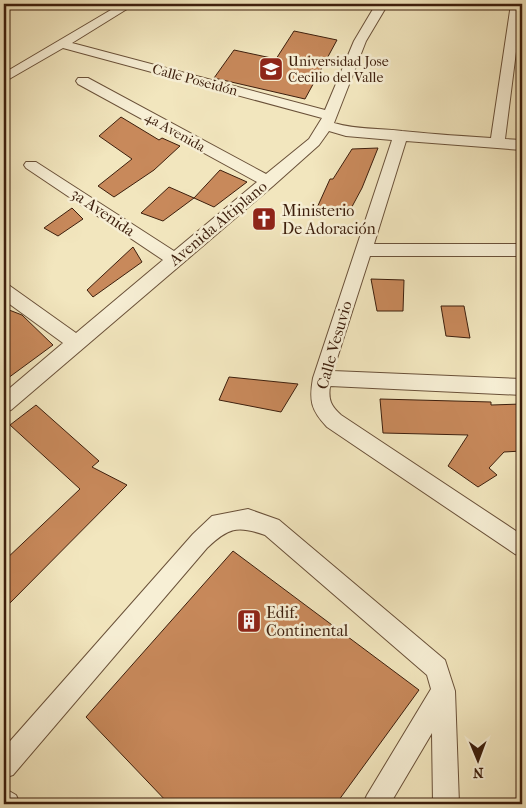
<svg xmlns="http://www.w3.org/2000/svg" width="526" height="808" font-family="'IM FELL French Canon',serif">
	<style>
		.building { fill: #c8895b; stroke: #3d1f0d }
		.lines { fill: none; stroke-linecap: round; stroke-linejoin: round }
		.minor-casing { stroke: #6a5139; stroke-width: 2 }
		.minor { fill: #f7efd5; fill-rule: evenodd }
		.labels { text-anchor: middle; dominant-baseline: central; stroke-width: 5; stroke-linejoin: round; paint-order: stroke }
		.far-poi-label { font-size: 14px; fill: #3d1f0d; stroke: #f7efd5; text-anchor: start }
		.far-street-label { font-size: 14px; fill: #3d1f0d; stroke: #f7efd5 }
		.poi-label { font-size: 16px; fill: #3d1f0d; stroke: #f7efd5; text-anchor: start }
		.street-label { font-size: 16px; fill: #3d1f0d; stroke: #f7efd5 }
	</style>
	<rect width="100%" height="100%" fill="#f2e6be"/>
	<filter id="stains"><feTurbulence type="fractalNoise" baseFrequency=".004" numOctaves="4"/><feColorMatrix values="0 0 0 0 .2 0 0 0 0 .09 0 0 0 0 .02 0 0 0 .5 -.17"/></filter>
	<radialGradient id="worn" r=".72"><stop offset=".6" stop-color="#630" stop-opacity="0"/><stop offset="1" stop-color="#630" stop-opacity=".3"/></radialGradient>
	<path class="building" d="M294 31 337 40 305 99 214 78 234 50 276 59Z
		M121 117 159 140 162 138 180 146 154 170 114 197 98 186 132 159 99 136Z
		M378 148 362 188 347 216 316 210 330 179H333L352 149Z
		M220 170 247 182 214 207 194 198Z
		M169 187 194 198 163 221 141 213Z
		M72 208 83 219 58 236 44 228Z
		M133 247 142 262 93 297 87 290Z
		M371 279 404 280 403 311H377Z
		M441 306H464L470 338 446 336Z
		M4 308 22 315 53 345 4 381Z
		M229 377 298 384 281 412 219 400Z
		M380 399 491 402V405L522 404V451L504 452 489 468 497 475 478 487 448 466 468 435 383 433Z
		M36 405 99 461 92 467 127 485 4 609V561L80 489 10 425Z
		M233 551 419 690 336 804H169L86 717Z"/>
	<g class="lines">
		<defs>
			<path id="minor" d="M121 4H135L72 43 325 110 354 41 376 4H388L366 41 334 123C357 130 379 128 402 131 431 134 461 136 491 138L511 4H522L505 139 522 140V150L406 141 374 244H522V256H370L333 371 522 379V395L330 386C328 400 331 406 341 415L522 535V557L515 554 327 427C311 410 309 401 313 378L392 140 346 136 329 131 319 145 273 186 11 410 4 412V393L63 343 4 300V285L10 286 76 333 163 260 26 168 24 165 26 162H36L174 251 257 182 78 84 76 81 78 78H88L266 174 309 139 322 118 63 48 4 82V73Z
				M248 509 279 520 445 660 455 691 459 804H433L432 733 390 804H363L367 795 431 689 427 675 265 535C237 525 228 528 207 548L13 775 4 778V748L193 534 212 516Z
				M4 788 16 795 20 804H4Z"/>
		</defs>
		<use href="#minor" class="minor-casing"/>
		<use href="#minor" class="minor"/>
	</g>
	<defs>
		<symbol id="university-square" viewBox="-11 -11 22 22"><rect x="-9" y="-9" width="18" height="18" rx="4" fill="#8f2418" stroke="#f7efd5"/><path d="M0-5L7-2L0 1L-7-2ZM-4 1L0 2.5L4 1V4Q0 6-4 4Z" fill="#fff"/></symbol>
		<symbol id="church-square" viewBox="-11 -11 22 22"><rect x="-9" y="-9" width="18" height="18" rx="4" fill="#8f2418" stroke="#f7efd5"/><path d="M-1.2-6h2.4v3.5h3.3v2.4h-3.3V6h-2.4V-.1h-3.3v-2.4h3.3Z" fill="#fff"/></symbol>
		<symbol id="building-square" viewBox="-11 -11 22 22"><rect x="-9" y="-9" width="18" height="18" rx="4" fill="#8f2418" stroke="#f7efd5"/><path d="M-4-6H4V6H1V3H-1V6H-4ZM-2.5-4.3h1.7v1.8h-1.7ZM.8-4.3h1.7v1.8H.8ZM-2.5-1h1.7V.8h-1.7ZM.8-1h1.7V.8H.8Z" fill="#fff"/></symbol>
	</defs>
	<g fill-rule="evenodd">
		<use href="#university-square" x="257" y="55" width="28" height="28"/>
		<use href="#church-square" x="250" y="205" width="28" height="28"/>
		<use href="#building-square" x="235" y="607" width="28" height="28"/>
	</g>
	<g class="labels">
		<g class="far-poi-label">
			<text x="288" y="61">Universidad Jose<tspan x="288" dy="16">Cecilio del Valle</tspan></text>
		</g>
		<g class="far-street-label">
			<text transform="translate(195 80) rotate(15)">Calle Poseidón</text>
			<text transform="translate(175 132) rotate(29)">4a Avenida</text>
		</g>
		<g class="poi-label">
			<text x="282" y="210">Ministerio<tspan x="282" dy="18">De Adoración</tspan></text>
			<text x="266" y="612">Edif.<tspan x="266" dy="18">Continental</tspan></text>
		</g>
		<g class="street-label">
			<text transform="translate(103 212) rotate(34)">3a Avenida</text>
			<text transform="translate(218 223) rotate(-40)">Avenida Altiplano</text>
			<text transform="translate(334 345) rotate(-74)">Calle Vesuvio</text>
		</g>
	</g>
	<rect width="526" height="808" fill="none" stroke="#f2e6be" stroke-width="20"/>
	<rect x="5" y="5" width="516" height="798" fill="none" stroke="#3d1f0d" stroke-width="2.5"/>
	<rect x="10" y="10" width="506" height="788" fill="none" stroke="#3d1f0d"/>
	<g transform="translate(478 760) rotate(179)" stroke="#f7efd5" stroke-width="4" paint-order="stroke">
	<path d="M0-4L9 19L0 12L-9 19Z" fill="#3d1f0d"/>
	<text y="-8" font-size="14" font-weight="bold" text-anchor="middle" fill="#3d1f0d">N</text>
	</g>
	<rect width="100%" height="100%" filter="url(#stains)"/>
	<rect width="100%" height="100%" fill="url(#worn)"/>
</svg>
